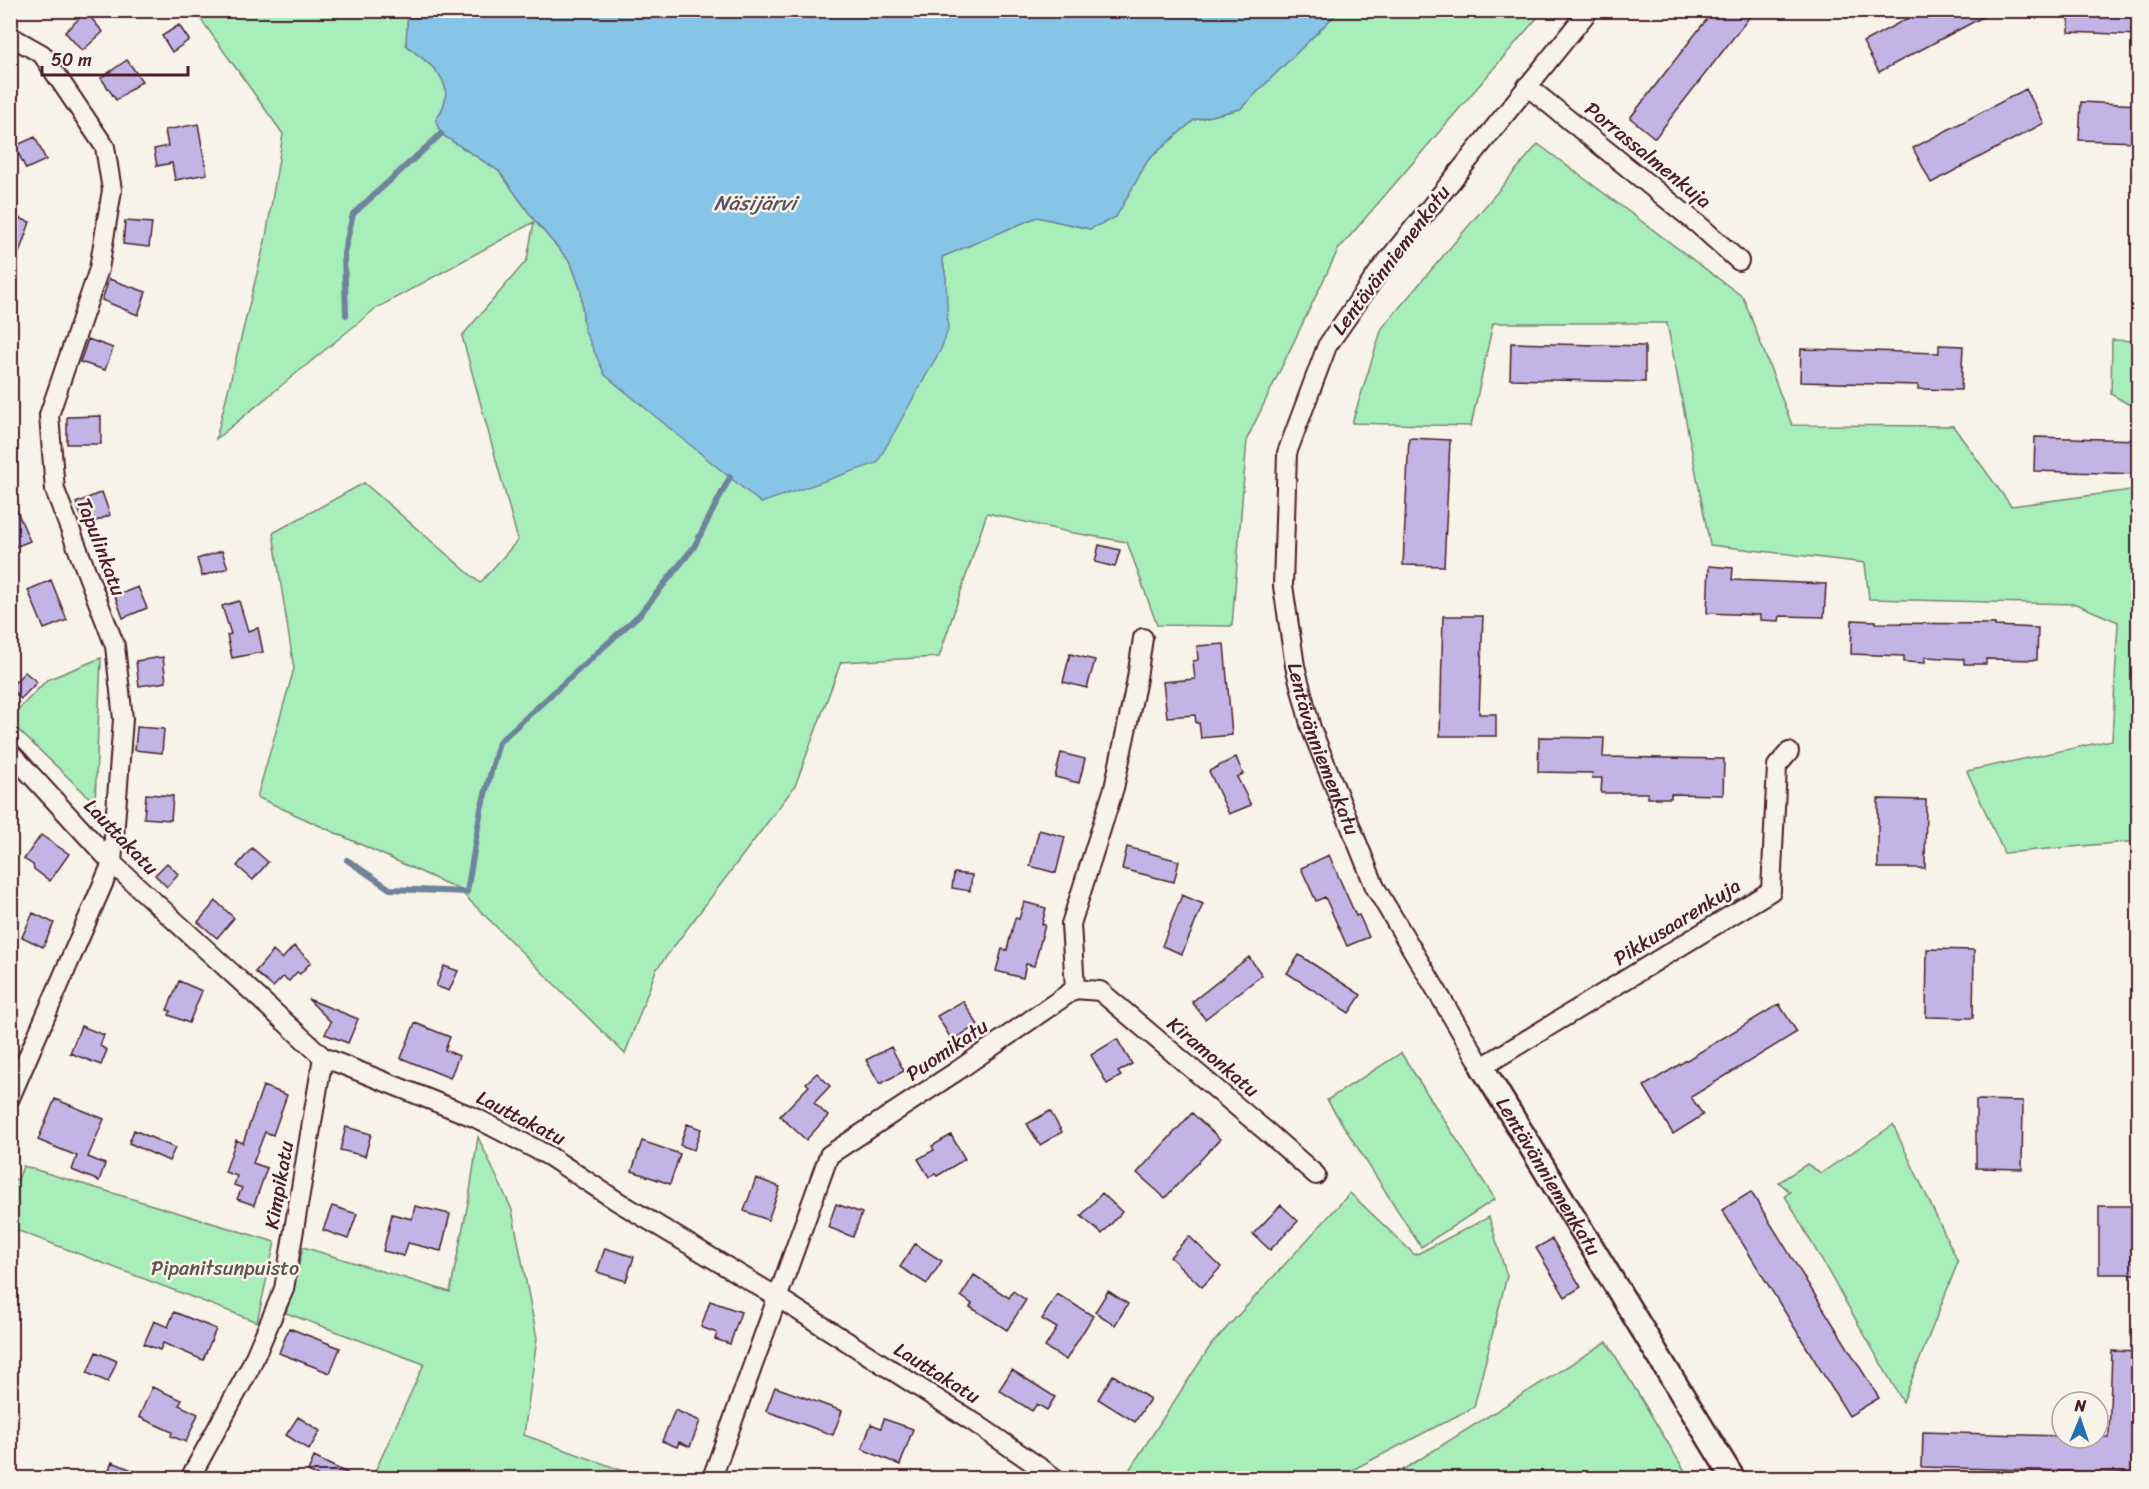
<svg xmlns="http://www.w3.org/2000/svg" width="2149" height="1489" font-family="Sriracha,sans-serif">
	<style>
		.green { fill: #a8eeba; stroke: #798672; stroke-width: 1.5 }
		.water { fill: #87c5e7; stroke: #6f839c; stroke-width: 1.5 }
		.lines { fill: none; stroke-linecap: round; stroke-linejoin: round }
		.stream { stroke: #6f839c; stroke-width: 6 }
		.building { fill: #c2b5e6; stroke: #4a1f2b; stroke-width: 1.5 }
		.minor-casing { stroke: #4a1f2b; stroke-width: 22 }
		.tertiary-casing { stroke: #4a1f2b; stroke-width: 27 }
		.minor { stroke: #f7f3e8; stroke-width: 18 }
		.tertiary { stroke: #f7f3e8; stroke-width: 22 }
		.labels { text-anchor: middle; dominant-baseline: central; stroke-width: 5; stroke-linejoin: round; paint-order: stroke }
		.street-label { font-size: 20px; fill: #4a1f2b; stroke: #f7f3e8 }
		.park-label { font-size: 20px; fill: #62534f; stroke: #f7f3e8 }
		.water-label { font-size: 21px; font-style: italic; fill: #5c5163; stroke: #f7f3e8 }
	</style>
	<rect width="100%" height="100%" fill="#f7f3e8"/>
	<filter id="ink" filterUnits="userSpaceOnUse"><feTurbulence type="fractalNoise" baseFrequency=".0167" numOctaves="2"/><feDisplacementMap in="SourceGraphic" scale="12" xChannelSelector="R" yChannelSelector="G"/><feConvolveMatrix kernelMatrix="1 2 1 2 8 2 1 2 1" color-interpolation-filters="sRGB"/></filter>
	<g filter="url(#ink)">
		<path class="green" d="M195 11H408L406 45C434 68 461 83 436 120L441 134 499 171 535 221 571 263 581 291 584 329 730 477 761 503 946 278 942 257 1037 217 1089 229 1116 217 1148 160 1194 120 1240 109 1339 11H1543L1338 250 1247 439 1232 626 1157 625 1127 542 1068 532 987 513 939 657 841 662 795 786 656 970 625 1054 458 889 257 797 294 669 273 533 364 483 480 583 518 540 462 336 527 260 534 222 375 309 216 439 266 237 283 134Z
			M1538 144 1743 297 1792 425 1953 426 2011 506 2138 489V841L2004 853 1967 771 2112 740 2118 622 2076 604 1869 599 1865 563 1710 545 1667 323H1493L1471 426 1352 423 1382 328Z
			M2112 340 2138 341V405L2128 404 2111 394Z
			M101 658 95 803 11 723 10 718 47 680Z
			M1401 1053 1495 1199 1421 1247 1327 1100Z
			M1893 1125 1958 1262 1903 1402 1785 1196 1790 1192 1779 1182 1807 1164 1821 1173Z
			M478 1137 512 1210 537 1338 524 1435 643 1478H372L424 1364 286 1313 303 1247 450 1292 469 1198Z
			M23 1166 275 1242 257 1322 11 1228V1178L18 1180Z
			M1350 1193 1415 1255 1489 1217 1507 1276 1474 1407 1337 1478H1124L1211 1345Z
			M1607 1342 1689 1478H1390L1606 1342Z"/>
		<path class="water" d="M408 10H1339V11L1240 109 1194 120 1148 160 1116 217 1090 229 1037 217 942 257 946 278 948 330 941 349 877 463 761 503 605 375 584 329 581 291 571 263 535 221 499 171 441 134 436 120C461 83 434 68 406 45Z"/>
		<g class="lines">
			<path class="stream" d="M346 315 344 253 353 214 441 134
				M347 860 390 889 467 892 481 809 499 742 640 614 694 547 730 477"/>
		</g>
		<path class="building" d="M1714 10H1755L1655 138 1630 118Z
			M1923 10H1996L1879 72 1863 42Z
			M2069 10H2139V35L2069 32Z
			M86 12 103 32 82 51 65 32Z
			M179 25 189 40 172 52 162 36Z
			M127 60 142 81 116 100 101 78Z
			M2026 89 2044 123 1931 183 1913 148Z
			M2081 102 2139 105V142L2079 140Z
			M198 124 207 174 175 180 172 163 157 166 154 149 168 146 165 130Z
			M35 137 46 160 26 169 15 146Z
			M10 215 30 222 13 270 10 269Z
			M125 221 152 223 149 247 123 244Z
			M109 279 146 292 138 315 102 300Z
			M88 339 113 348 105 370 80 362Z
			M1511 343 1645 346V382L1510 379Z
			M1939 345 1963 346 1961 390 1918 389V385L1800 382 1801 349 1939 353Z
			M101 416V444H67V417Z
			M2035 437 2139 440V474L2034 471Z
			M1409 438 1450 440 1444 566 1403 565Z
			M102 492 110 515 85 526 76 503Z
			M10 495 30 541 10 549Z
			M1099 545 1120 550 1115 567 1095 562Z
			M222 551 228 568 202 576 197 559Z
			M1709 566 1733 568 1732 580 1826 584 1824 617 1780 616 1779 621 1760 620V615L1707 613Z
			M51 580 67 620 44 629 28 590Z
			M138 587 147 608 123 618 115 596Z
			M239 601 248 631 258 628 263 652 232 658 227 635 231 634 222 606Z
			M1443 616H1483L1479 714H1496V736H1440Z
			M1852 620 1876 621V623L1995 624V626L2038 628 2037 660 1986 659V664H1964V659L1925 657V663L1904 662V656L1851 654Z
			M1224 644 1232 735 1201 738 1199 723H1196L1195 715 1167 717 1163 682 1195 679 1193 661 1198 660 1197 646Z
			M1070 654 1095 660 1087 688 1063 682Z
			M163 657 166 682 139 686 136 661Z
			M25 672 37 682 21 699 10 687Z
			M137 727 164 729 162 753 135 750Z
			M1539 737 1604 738 1603 757 1724 759 1723 795 1671 794V798H1648V793H1601L1602 778H1592L1593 773 1538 772Z
			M1061 753 1085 759 1079 783 1055 777Z
			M1236 757 1243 774 1237 777 1251 805 1229 814 1209 771Z
			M146 794 173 796 171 820 144 818Z
			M1878 799 1926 800 1925 868H1878Z
			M1039 830 1065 837 1056 873 1030 866Z
			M41 835 69 854 50 881 34 869 33 865 24 859Z
			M1127 847 1179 861 1174 882 1122 869Z
			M252 848 268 862 253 880 237 866Z
			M1329 855 1356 916 1359 915 1369 937 1347 946 1325 897 1316 901 1301 868Z
			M167 863 178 874 167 887 155 875Z
			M954 873 972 875 970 891 952 888Z
			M1182 895 1203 904 1182 954 1162 946Z
			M216 901 234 918 217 938 198 922Z
			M1024 902 1046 908 1042 924 1045 925 1034 966 1026 964 1023 978 996 971 1002 949 1007 950 1015 918 1019 919Z
			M33 913 54 923 43 947 22 937Z
			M294 946 311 962 300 974 297 972 289 981 283 977 273 987 255 972 273 951 282 959Z
			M1927 949 1974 950 1973 1018 1926 1017Z
			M1299 955 1361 995 1349 1013 1287 973Z
			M1249 957 1262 975 1205 1019 1192 1002Z
			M444 966 458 971 449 991 436 986Z
			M179 981 202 991 189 1023 169 1015 171 1011 167 1010Z
			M308 999 358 1019 348 1043 325 1034 331 1022Z
			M963 1001 978 1025 952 1040 937 1016Z
			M1779 1004 1797 1032 1691 1097 1703 1115 1673 1134 1644 1086Z
			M415 1023 450 1037 445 1050 459 1056 450 1078 401 1058Z
			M81 1026 104 1035 100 1046 107 1050 101 1065 70 1053Z
			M1117 1039 1132 1064 1118 1072 1121 1076 1107 1084 1091 1055Z
			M891 1047 904 1071 880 1084 866 1060Z
			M817 1073 830 1086 814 1103 828 1116 806 1140 780 1116 809 1086 806 1083Z
			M263 1086 287 1095 273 1135 265 1132 253 1163 267 1168 254 1205 237 1199 242 1188 234 1185 237 1176 225 1172 236 1140 243 1143Z
			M55 1099 104 1119 88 1157 105 1164 99 1181 72 1170 77 1156 38 1140Z
			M1976 1100 2023 1101 2022 1169 1976 1168Z
			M1050 1111 1062 1132 1040 1145 1027 1124Z
			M1192 1113 1220 1139 1165 1198 1137 1173Z
			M687 1124 701 1129 694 1150 680 1145Z
			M346 1127 371 1134 365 1156 340 1150Z
			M134 1130 175 1148 169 1161 129 1143Z
			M951 1135 965 1159 937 1176 935 1174 929 1177 918 1159 934 1150 932 1146Z
			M642 1141 680 1154 670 1184 632 1171Z
			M756 1178 780 1187 768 1220 744 1211Z
			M1751 1192 1879 1398 1849 1416 1722 1210Z
			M1102 1193 1122 1212 1102 1234 1081 1216Z
			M836 1204 862 1213 853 1237 828 1227Z
			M1281 1205 1298 1221 1270 1250 1253 1234Z
			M332 1206 357 1214 348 1239 323 1230Z
			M415 1206 450 1214 441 1251 408 1243 404 1256 383 1251 392 1214 412 1219Z
			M2099 1206H2139V1274H2099Z
			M1189 1236 1221 1267 1202 1287 1170 1257Z
			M1552 1239 1581 1287 1565 1297 1536 1248Z
			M915 1244 942 1261 927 1284 900 1267Z
			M605 1248 634 1257 626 1281 597 1272Z
			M974 1275 1009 1298 1013 1291 1026 1300 1007 1330 970 1307 972 1304 961 1296Z
			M1108 1291 1128 1304 1115 1325 1095 1312Z
			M1057 1294 1093 1316 1066 1360 1045 1347 1057 1328 1042 1319Z
			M710 1301 741 1312 730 1344 715 1339 717 1333 701 1327Z
			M174 1312 216 1329 203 1360 163 1343 160 1350 144 1344 154 1321 168 1327Z
			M289 1328 340 1348 330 1373 279 1353Z
			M2112 1351 2139 1352V1473L1922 1467 1923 1432 2062 1436V1438L2109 1437Z
			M96 1352 117 1361 108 1382 87 1373Z
			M1012 1370 1055 1397 1047 1410 1037 1404 1032 1411 999 1390Z
			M1113 1375 1150 1399 1135 1422 1098 1399Z
			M152 1387 182 1400 179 1405 198 1414 186 1442 171 1436 172 1432 139 1417Z
			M775 1387 842 1411 833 1435 766 1411Z
			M675 1410 700 1421 690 1447 679 1442 677 1447 662 1441Z
			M298 1417 320 1431 309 1450 286 1435Z
			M884 1419 913 1429 900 1465 862 1449 871 1424 881 1428Z
			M314 1457 359 1479H323L308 1471Z
			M112 1462 152 1478V1479H105Z"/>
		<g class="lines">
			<defs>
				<g id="minor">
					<path id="s1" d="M1589 10 1380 270 1327 346 1287 453 1283 586 1295 666 1311 728 1375 887 1482 1067 1771 891 1777 766 1789 752"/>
					<path d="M10 36 42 54 105 147 112 190 99 269 49 415 55 490 115 646 123 719 112 863 10 1098"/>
					<path d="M1527 86 1700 226 1739 261"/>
					<path d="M10 752 112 863 323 1057 476 1118 549 1156 617 1201 777 1297 975 1423 1055 1478"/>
					<path d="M1075 989 1100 991 1273 1137 1316 1175"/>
					<path d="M190 1478 250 1368 284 1289 323 1057"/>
					<path d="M712 1478 829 1155 957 1071 1075 989 1071 924 1114 788 1136 684 1143 638"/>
				</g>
				<g id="tertiary">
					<path id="s2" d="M1482 1067 1733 1478"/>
				</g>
			</defs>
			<use href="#minor" class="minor-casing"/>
			<use href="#tertiary" class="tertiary-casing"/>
			<use href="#minor" class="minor"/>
			<use href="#tertiary" class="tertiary"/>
		</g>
	</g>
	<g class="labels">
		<g class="street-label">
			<text transform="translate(1648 155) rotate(39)">Porrassalmenkuja</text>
			<text transform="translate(1391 260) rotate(-53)">Lentävänniemenkatu</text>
			<text transform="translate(101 547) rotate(69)">Tapulinkatu</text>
			<text stroke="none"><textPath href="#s1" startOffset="842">Lentävänniemenkatu</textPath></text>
			<text transform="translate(121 837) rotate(46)">Lauttakatu</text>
			<text transform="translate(1677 922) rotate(-32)">Pikkusaarenkuja</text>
			<text transform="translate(947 1050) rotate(-34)">Puomikatu</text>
			<text transform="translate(1213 1057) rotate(40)">Kiramonkatu</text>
			<text transform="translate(521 1118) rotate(27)">Lauttakatu</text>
			<text stroke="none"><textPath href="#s2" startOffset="128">Lentävänniemenkatu</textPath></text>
			<text transform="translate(279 1185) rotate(-80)">Kimpikatu</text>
			<text transform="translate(937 1373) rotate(32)">Lauttakatu</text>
		</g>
		<g class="park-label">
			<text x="225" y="1268">Pipanitsunpuisto</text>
		</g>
		<g class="water-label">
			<text x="755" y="203">Näsijärvi</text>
		</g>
	</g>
	<rect width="2149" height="1489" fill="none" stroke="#f7f3e8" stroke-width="36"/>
	<rect x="18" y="18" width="2113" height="1453" fill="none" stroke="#4a1f2b" stroke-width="2" filter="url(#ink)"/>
	<g transform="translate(2080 1420) rotate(2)"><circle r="28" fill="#f7f3e8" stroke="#b29e9c" stroke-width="1.5"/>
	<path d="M0-4.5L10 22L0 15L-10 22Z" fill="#1f6fb2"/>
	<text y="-9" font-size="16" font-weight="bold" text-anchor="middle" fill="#4a1f2b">N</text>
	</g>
	<path d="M42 66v9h146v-9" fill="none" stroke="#4a1f2b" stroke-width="3"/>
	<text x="51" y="66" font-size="18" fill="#4a1f2b" stroke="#f7f3e8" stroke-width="4.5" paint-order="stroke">50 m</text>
</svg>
